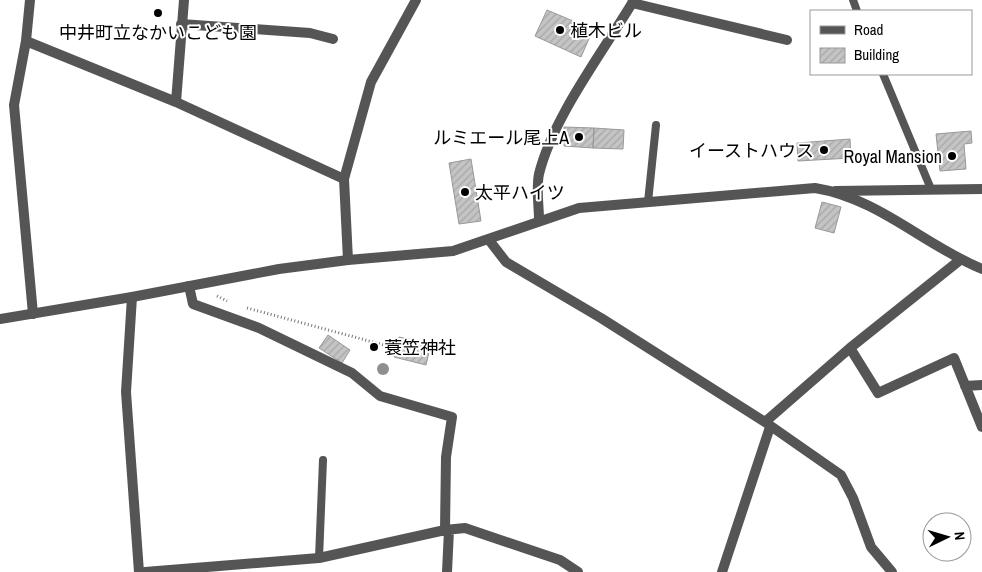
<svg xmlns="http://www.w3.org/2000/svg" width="982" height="572" font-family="'Archivo Narrow','Noto Sans JP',sans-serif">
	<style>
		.building { fill: url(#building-hatch); stroke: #999 }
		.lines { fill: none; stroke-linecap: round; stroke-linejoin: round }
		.path { stroke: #777; stroke-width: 3; stroke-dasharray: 1 2.5; stroke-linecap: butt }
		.service { stroke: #555; stroke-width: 8 }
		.minor { stroke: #555; stroke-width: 10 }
		.tertiary { stroke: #555; stroke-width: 10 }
		.tree { fill: #8f8f8f }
		.poi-dot { fill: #000; stroke: #fff; stroke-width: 2 }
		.labels { text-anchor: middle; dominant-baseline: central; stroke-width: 4; stroke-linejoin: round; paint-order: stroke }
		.poi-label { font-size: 18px; fill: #000; stroke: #fff; text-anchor: start }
	</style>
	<defs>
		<pattern id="building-hatch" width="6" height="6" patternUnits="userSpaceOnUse" patternTransform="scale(1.25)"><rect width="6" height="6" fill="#c4c4c4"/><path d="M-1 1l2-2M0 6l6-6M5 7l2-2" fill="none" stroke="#a7a7a7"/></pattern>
	</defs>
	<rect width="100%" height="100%" fill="#fff"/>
	<path class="building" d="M547 10 573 21 571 25 591 34 581 57 535 36Z
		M564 127 594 128 593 148 564 146Z
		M594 128 624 130 623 149 593 148Z
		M971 131 972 143 964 144 966 169 940 171 936 134Z
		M850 139 851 158 798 161 797 143Z
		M471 159 481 221 459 224 449 163Z
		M822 202 841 207 834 233 815 228Z
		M328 335 350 350 342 363 319 348Z
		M399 337 431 344 426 365 394 357Z"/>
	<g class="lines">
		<path class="path" d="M217 296 227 301
			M247 308 395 348"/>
		<path class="service" d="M853 0 857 11
			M883 74 931 189
			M648 202 656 125
			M319 558 323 460"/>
		<path class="minor" d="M30 0 26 41 14 105 33 314
			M632 3 787 40
			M181 24 310 33 333 39
			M26 41 176 102 344 179
			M176 102 184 0
			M835 191 982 189
			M539 220C539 206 536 188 539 174 553 117 603 52 634 0
			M489 240 506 262 601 318 765 422 841 475 853 498 871 547 892 572
			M348 260 344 179 371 82 416 0
			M189 286 193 304 259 328 352 373 380 396 452 417 446 457 445 530
			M132 297 126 392 139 572
			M850 348 878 393 954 358 982 427
			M965 386 982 385
			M765 422 850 348 960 260
			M145 572 319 558 445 530 465 528 560 560 578 572
			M447 572 449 530
			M722 572 770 427"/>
		<path class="tertiary" d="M0 319 132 297 279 269 348 260 453 251 579 208 815 188C878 198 924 245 982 269"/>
	</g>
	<circle class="tree" cx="383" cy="369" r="6"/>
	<g class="poi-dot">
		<circle cx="158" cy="13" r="5"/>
		<circle cx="560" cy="30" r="5"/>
		<circle cx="579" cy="137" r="5"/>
		<circle cx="824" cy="150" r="5"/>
		<circle cx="952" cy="156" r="5"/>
		<circle cx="465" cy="192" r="5"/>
		<circle cx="374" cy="347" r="5"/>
	</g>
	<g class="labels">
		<g class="poi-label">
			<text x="570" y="30">植木ビル</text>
			<text x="158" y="32" text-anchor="middle">中井町立なかいこども園</text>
			<text x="569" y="137" text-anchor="end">ルミエール尾上A</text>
			<text x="814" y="150" text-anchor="end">イーストハウス</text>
			<text x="942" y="156" text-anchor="end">Royal Mansion</text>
			<text x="475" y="192">太平ハイツ</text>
			<text x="384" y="347">蓑笠神社</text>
		</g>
	</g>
	<rect x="810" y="10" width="162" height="65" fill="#ffffff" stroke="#999999"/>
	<rect x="820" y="26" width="25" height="8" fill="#555555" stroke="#999999"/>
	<text x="854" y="35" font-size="15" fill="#000000">Road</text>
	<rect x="820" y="48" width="25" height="15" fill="url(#building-hatch)" stroke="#999999"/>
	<text x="854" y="60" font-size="15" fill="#000000">Building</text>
	<g transform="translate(947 537) rotate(85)"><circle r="24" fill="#ffffff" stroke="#999999"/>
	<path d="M0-4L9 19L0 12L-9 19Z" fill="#000000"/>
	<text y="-8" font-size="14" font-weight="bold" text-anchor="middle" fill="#000000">N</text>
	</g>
</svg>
